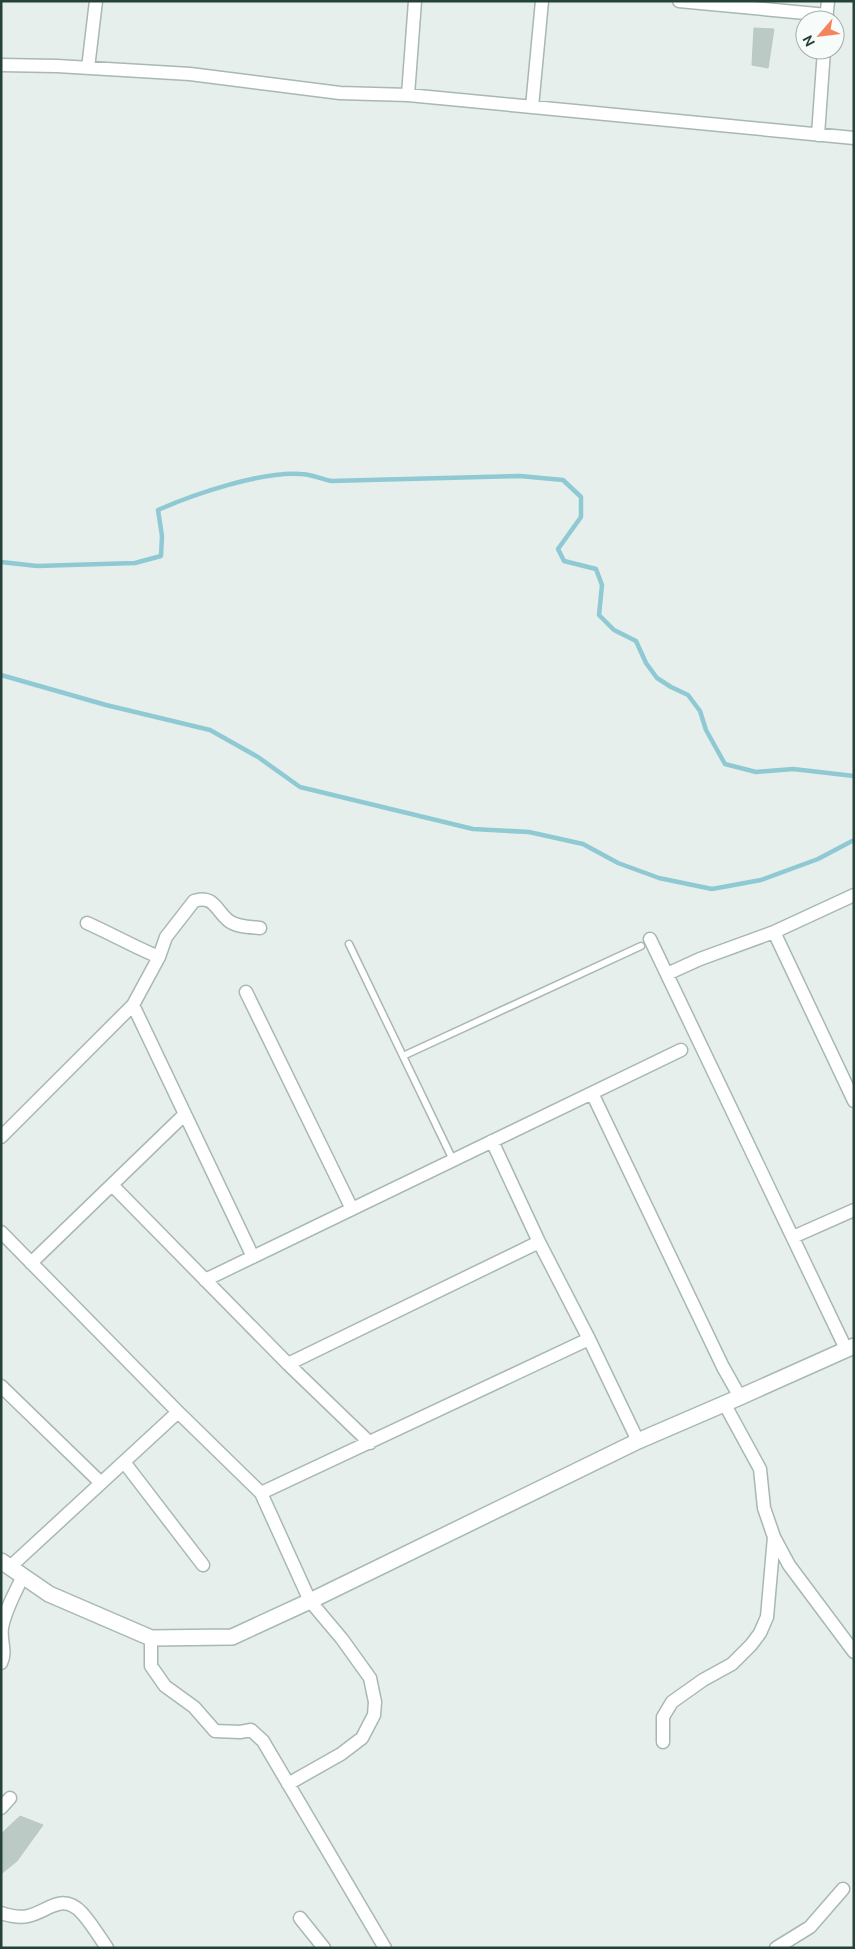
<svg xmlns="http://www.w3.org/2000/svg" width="855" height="1949" font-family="Ubuntu,sans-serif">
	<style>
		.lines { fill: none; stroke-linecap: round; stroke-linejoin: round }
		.stream { stroke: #8ec9d4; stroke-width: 4.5 }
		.building { fill: #bbcac4; stroke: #b8c9c2 }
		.service-casing { stroke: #a8b8b2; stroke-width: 9 }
		.minor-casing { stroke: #a8b8b2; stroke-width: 15 }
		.tertiary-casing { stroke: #a8b8b2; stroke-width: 18 }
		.service { stroke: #fff; stroke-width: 6 }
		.minor { stroke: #fff; stroke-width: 12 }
		.tertiary { stroke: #fff; stroke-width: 15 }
	</style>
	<rect width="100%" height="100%" fill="#e6efeb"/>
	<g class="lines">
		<path class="stream" d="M1 562 37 566 135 563 161 556 162 536 158 510C194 494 262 471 301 474 311 474 321 479 331 481L520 476 563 480 581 497V517L558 549 564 561 596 569 602 585 599 615 614 630 636 641 646 663 657 678 671 687 688 695 700 711 706 730 725 764 756 772 793 769 854 776
			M1 675 106 705 210 730 258 757 300 787 473 829 529 832 583 844 618 863 659 878 712 889 761 880 818 859 854 840"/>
	</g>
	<path class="building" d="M754 28 774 29 768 68 752 65Z
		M20 1816 43 1825 17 1861 1 1874V1834Z"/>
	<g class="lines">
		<defs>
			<path id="service" d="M349 944 453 1160
				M403 1056 641 946"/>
			<path id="minor" d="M679 1 827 15
				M826 20 828 1
				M1 65 57 66 190 74 340 93 408 95 854 138
				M88 68 96 1
				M408 95 415 1
				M532 107 542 1
				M818 135 824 50
				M87 923C112 934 134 947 159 957
				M774 932 854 1101
				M650 939 846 1349
				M667 974 700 959 774 932 854 895
				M246 992 352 1209
				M133 1005 253 1257
				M592 1093 723 1367 740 1397
				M1 1137 133 1005 159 957 166 937 194 901C214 894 216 911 229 921 237 927 250 927 260 928
				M113 1186 288 1364 370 1443
				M1 1232 178 1412 261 1493 310 1601 342 1639 370 1678 375 1702 374 1715 362 1738 341 1754 288 1784
				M793 1237 854 1210
				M31 1263 185 1114
				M205 1280 681 1050
				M589 1339 638 1441
				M288 1364 539 1242
				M1 1386 101 1483
				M724 1403 760 1469 764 1508 774 1537 789 1565 854 1652
				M124 1462 203 1565
				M261 1493 589 1339 539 1242 492 1141
				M10 1567 178 1412
				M151 1638V1666L165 1686 194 1707 215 1731 240 1732 251 1730 263 1741 385 1948
				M1 1663C7 1651 0 1641 2 1628 5 1610 15 1593 23 1576
				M663 1742V1717L672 1702 703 1680 732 1664 751 1645 760 1633 767 1617 774 1537
				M1 1808 10 1798
				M1 1913C10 1916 19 1918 28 1916 49 1911 62 1892 82 1913 91 1923 99 1936 107 1948
				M300 1918 324 1948
				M776 1948 810 1927 843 1889"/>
			<path id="tertiary" d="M1 1561 49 1594 151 1638 232 1637 310 1601 638 1441 740 1397 854 1346"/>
		</defs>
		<use href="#service" class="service-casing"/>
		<use href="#minor" class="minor-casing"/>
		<use href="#tertiary" class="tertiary-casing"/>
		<use href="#service" class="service"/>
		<use href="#minor" class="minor"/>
		<use href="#tertiary" class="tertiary"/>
	</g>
	<rect width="855" height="1949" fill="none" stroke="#24423a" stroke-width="5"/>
	<g transform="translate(820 35) rotate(242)"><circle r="24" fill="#f7fbf9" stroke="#a3b1ad"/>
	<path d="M0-4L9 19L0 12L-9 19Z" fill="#f4845f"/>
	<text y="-8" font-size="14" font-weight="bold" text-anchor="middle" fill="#24423a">N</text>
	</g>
</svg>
